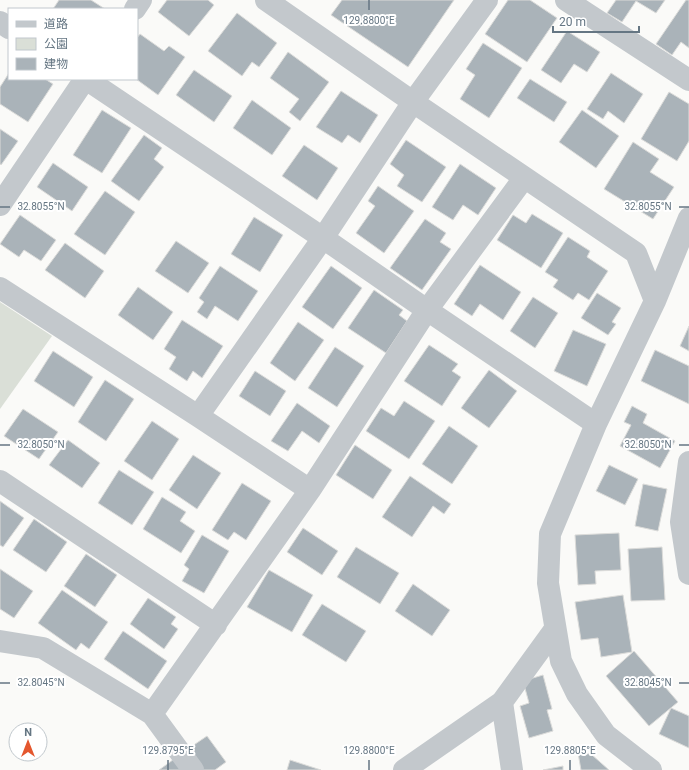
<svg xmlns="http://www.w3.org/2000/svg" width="689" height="770" font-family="Roboto,'Noto Sans JP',sans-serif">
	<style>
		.green { fill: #dadfd7 }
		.building { fill: #aab3b9; stroke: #dcdcda }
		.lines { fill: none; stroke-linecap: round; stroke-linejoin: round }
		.minor { stroke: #c3c8cc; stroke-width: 22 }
		.ticks { fill: none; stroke: #657683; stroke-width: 1.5 }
		.ticks-label { font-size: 10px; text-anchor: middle; fill: #657683; stroke: #fff; stroke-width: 4; stroke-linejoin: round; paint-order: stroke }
	</style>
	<rect width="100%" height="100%" fill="#fafaf8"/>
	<path class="green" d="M0 302 52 336 0 409Z"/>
	<path class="building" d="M59 0H91L105 9H53Z
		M167 0H208L214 5 189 36 158 12Z
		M342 0H454L408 67 331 15Z
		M508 0H530L557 18 527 62 485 34Z
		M616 0H665L656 13 636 1 622 22 607 13Z
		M686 0H689V48L681 42 672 55 656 44Z
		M237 13 277 43 259 67 252 62 242 76 208 51Z
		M567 31 600 52 587 72 574 64 561 83 541 70Z
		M140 34 164 51 169 46 185 57 158 95 136 79H137V38Z
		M483 43 522 68 489 118 460 99 475 75 466 69Z
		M288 52 329 82 300 121 289 112 299 99 270 78Z
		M194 70 232 96 214 122 176 95Z
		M9 73V79H45L53 84 28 122 0 104V87Z
		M611 73 643 94 624 123 608 111 603 119 587 109Z
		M530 79 567 102 554 122 517 98Z
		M341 91 378 115 360 143 348 135 342 143 316 127Z
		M669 92 689 104V141L677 161 641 139Z
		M252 100 291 128 272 155 233 128Z
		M102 110 131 128 102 173 73 155Z
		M582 110 619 136 596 168 559 142Z
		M0 129 18 141 1 165 0 164Z
		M144 135 162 148 154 159 164 167 139 201 111 181Z
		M406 140 446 167 422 202 397 186 404 175 390 164Z
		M633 142 659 159 650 172 674 187 653 219 604 189Z
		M304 145 338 168 317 200 282 176Z
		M53 163 88 187 72 211 37 187Z
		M460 164 496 188 478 215 463 205 453 220 432 207Z
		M378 186 414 211 384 253 356 233 375 206 368 201Z
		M105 191 135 212 105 255 74 234Z
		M532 214 563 233 541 268 497 240 513 215 526 223Z
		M20 215 56 240 41 261 24 250 19 257 0 244Z
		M254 217 283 235 260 272 231 254Z
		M425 219 446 233 440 242 451 249 422 290 390 268Z
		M568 237 590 251 587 257 608 271 589 300 578 293 573 300 553 287 558 280 545 272Z
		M176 241 209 263 188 293 155 271Z
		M65 243 104 271 85 298 45 270Z
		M480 265 521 292 503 320 480 304 472 316 454 304Z
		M220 266 258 291 238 321 215 306 207 319 197 312 204 302 199 298Z
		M331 266 362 288 333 329 302 307Z
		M138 287 173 312 153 340 118 315Z
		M374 290 403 310 399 315 407 321 386 353 348 328Z
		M597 293 621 308 612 322 616 324 608 335 581 318Z
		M533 297 558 313 535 348 510 331Z
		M182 320 223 346 202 378 193 371 187 381 169 369 176 357 164 349Z
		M298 322 324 340 295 381 270 363Z
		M689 326V351L680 346Z
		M573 330 606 344 587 386 554 371Z
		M429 345 458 364 452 371 461 377 442 406 404 381Z
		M335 347 364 366 337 407 308 388Z
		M655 350 689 366V404L641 381Z
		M53 351 93 377 74 407 34 381Z
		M489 370 517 391 489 428 461 408Z
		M255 371 286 391 270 416 239 396Z
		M105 380 134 399 106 441 78 422Z
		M404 401 435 421 409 459 366 431 381 408 394 416Z
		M297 403 330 426 319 443 302 431 288 451 271 441Z
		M632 406 647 414 643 423 675 441 660 468 620 446 631 425 624 422Z
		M23 409 58 432 39 459 4 436Z
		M152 421 179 439 152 480 124 461Z
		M449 426 478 446 452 484 422 464Z
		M68 440 100 463 82 488 49 465Z
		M355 445 392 470 373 499 336 475Z
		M193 455 221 473 197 509 169 490Z
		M609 465 638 479 625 505 596 491Z
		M119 470 154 492 132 525 98 503Z
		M410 476 451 504 444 514 433 506 412 537 382 517Z
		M242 483 271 501 246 540 234 532 228 540 212 530Z
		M643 484 667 489 658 531 635 526Z
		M162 497 186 512 180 521 195 531 181 553 143 529Z
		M0 501 24 518 3 547 0 545Z
		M34 519 67 542 46 572 13 550Z
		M303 528 338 551 322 575 287 552Z
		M619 533 621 570 595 571 596 584 578 585 575 535Z
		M202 535 229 551 204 593 182 581 189 569 184 565Z
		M356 547 399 573 380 604 337 577Z
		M662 547 665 600 631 601 628 549Z
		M86 554 117 575 95 607 64 586Z
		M0 569 33 591 14 618 0 609Z
		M269 570 313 595 292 632 247 607Z
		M413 584 450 610 432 636 395 611Z
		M62 590 108 622 89 649 81 643 76 650 38 623Z
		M623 595 632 652 601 657 598 638 581 640 575 602Z
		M148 598 176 617 171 624 178 629 164 649 130 624Z
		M322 604 366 631 346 662 302 635Z
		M123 631 167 661 148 689 104 659Z
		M634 651 678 702 649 726 606 676Z
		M543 675 552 709 547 710 553 731 529 738 520 706 529 703 523 681Z
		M671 708 689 716V748L659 734Z
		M207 736 226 762 215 770H193L182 753Z
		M578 753 591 754 609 770H581Z
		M181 754 193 770H159Z
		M290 760 321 770H287Z
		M563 766V770H543Z"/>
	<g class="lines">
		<path class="minor" d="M266 0 413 102 636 253 655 301
			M566 0 689 80
			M135 9 141 0
			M0 22 9 28
			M86 79 323 238 427 310 596 424
			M0 205 85 79
			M0 288 198 416 310 490
			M198 416 323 238 413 102 487 0
			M689 462 681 522 689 574
			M0 481 216 625
			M0 641 43 648 152 714 193 770
			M502 702 512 770
			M152 714 310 490 427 310 524 178
			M404 770 502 702 555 629
			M651 770 606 735 577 694 561 661 548 583 550 534 596 424 655 301 689 218"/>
	</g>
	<path class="ticks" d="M369 0V10M0 207H10M679 207H689M0 445H10M679 445H689M0 683H10M679 683H689M168 760V770M369 760V770M570 760V770"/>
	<g class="ticks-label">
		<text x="369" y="24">129.8800°E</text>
		<text x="41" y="210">32.8055°N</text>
		<text x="648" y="210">32.8055°N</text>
		<text x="41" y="448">32.8050°N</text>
		<text x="648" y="448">32.8050°N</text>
		<text x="41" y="686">32.8045°N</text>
		<text x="648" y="686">32.8045°N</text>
		<text x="168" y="754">129.8795°E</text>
		<text x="369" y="754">129.8800°E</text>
		<text x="570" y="754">129.8805°E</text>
	</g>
	<rect x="8" y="8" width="130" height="72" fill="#ffffff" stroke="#c1c8cd"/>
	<rect x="16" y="21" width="20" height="6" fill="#c3c8cc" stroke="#c1c8cd"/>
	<text x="44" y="28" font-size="12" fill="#657683">道路</text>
	<rect x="16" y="38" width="20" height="12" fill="#dadfd7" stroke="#c1c8cd"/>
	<text x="44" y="48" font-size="12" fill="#657683">公園</text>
	<rect x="16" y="58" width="20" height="12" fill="#aab3b9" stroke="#c1c8cd"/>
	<text x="44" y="68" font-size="12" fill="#657683">建物</text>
	<g transform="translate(28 742)"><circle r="19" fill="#ffffff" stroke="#c1c8cd"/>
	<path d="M0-3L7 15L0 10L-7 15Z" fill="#e4572e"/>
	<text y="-6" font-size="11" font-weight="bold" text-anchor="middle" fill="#657683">N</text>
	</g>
	<path d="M553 26v6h86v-6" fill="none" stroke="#657683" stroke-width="2"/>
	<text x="559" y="26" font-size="12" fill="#657683" stroke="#ffffff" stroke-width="3" paint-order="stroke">20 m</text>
</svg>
